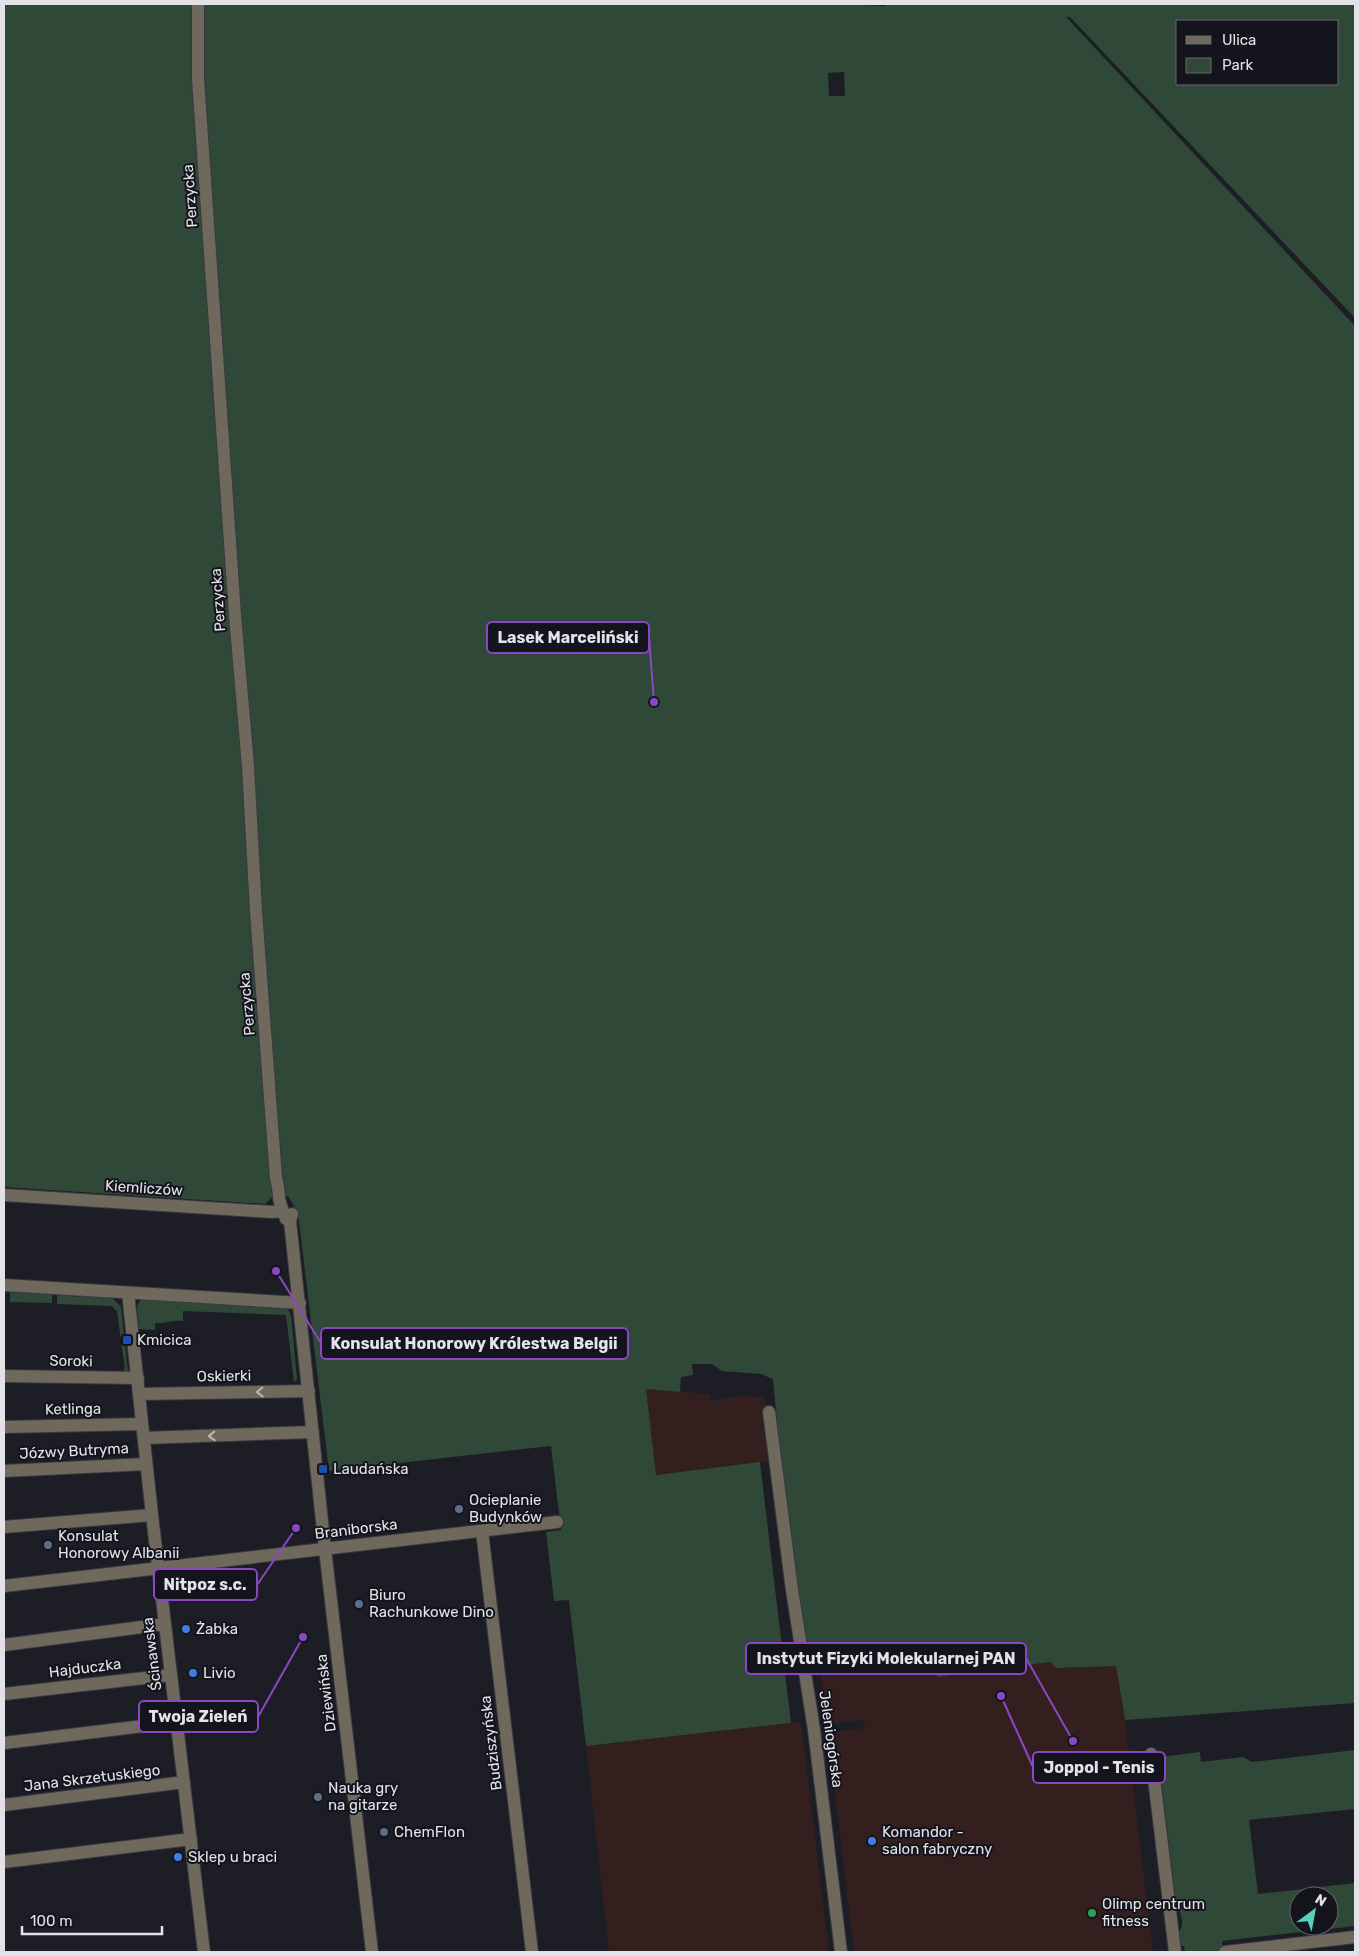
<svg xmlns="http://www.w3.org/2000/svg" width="1359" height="1956" font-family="Rubik,sans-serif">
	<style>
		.industrial { fill: #33201e }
		.green { fill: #304837; fill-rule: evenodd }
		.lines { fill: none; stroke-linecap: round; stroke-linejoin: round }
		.minor-casing { stroke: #393941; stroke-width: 14 }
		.minor { stroke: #6f695d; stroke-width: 12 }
		.oneway { stroke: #bab8b7 }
		.transit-dot { fill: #1a4fb4; stroke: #14141d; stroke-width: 2 }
		.service-dot { fill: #5c6f8a; stroke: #14141d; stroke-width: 2 }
		.shop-dot { fill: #3f7fe0; stroke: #14141d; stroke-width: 2 }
		.leisure-dot { fill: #2e9e5b; stroke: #14141d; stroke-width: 2 }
		.labels { text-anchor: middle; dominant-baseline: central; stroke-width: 4; stroke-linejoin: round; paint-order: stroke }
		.street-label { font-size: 15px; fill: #e2e2e8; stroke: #14141d }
		.poi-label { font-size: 15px; fill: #e2e2e8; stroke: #14141d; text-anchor: start }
		.leader { fill: none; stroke: #8a47c5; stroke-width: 2 }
		.callout-dot { fill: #8a47c5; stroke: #14141d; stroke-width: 2 }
		.callout { fill: #14141d; stroke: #8a47c5; stroke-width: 2 }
		.callout-label { font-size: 16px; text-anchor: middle; font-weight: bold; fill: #e2e2e8 }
	</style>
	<rect width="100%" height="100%" fill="#1d1d26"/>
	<path class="industrial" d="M646 1389 710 1394 711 1401 739 1396 764 1398 766 1416 763 1422 764 1435 769 1440 771 1461 656 1475Z
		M934 1647 937 1677 1050 1662 1057 1668 1116 1666 1125 1721 1153 1952H854L828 1733 865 1728 864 1720 827 1724 822 1689V1657Z
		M801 1722 829 1952H609L586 1746Z"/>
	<path class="green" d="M4 4H840L885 6 886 4H1355V318L1070 17H1066L1355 326V1703L1125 1720 1116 1666 1057 1668 1050 1662 937 1677 934 1647 806 1658 779 1442 773 1379 761 1374 722 1371 712 1364H692L693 1375 681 1377 680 1392 646 1389 656 1475 760 1462 791 1723 586 1746 569 1600 554 1601 546 1532 561 1530 551 1446 329 1471 298 1213 288 1196H273L265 1204 4 1187ZM1178 21H1338V84H1178ZM844 72 845 96H829L828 73Z
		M10 1290 52 1293V1303L10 1302Z
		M57 1294H72V1296L80 1297V1294L113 1297V1299L121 1307 128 1372H122L125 1369 117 1311 112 1306 57 1304Z
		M142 1298 286 1306 291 1315 297 1379 294 1382 286 1315 183 1311V1321C173 1320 165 1324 155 1323V1330L139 1329 137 1306Z
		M1355 1750V1809L1249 1820 1258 1894 1355 1883V1926L1222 1941 1223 1952H1185L1184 1946H1181L1179 1932C1185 1924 1181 1913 1176 1904L1159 1762 1161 1757 1200 1752 1201 1762 1243 1757 1252 1762ZM1299 1896H1329V1926H1299Z"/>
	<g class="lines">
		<defs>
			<path id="minor" d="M198 4V79L235 615 248 766 256 911 276 1178C278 1186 279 1191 279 1198 280 1205 284 1213 286 1219L290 1221
				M4 1195 272 1212 283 1211
				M292 1214 290 1221 325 1549 372 1952
				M4 1285 300 1303
				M128 1293 152 1515 204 1952
				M4 1376 138 1378
				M139 1394 309 1391
				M769 1412 792 1590 814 1730 841 1952
				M4 1427 142 1424
				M144 1438 313 1432
				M4 1471 146 1464
				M4 1527 152 1515
				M482 1531 532 1952
				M4 1586 557 1522
				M4 1645 165 1624
				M4 1694 171 1675
				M4 1743 176 1722
				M1151 1754 1175 1952
				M4 1805 184 1782
				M4 1862 191 1839
				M1225 1952 1355 1937"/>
		</defs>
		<use href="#minor" class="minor-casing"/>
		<use href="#minor" class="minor"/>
	</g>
	<defs><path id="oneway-chevron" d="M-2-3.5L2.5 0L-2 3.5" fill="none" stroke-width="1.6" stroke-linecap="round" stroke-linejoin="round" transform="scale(1.25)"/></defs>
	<g class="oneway">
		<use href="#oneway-chevron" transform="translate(260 1392) rotate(179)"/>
		<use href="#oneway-chevron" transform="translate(212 1436) rotate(178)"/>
	</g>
	<g class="transit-dot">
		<rect x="122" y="1335" width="10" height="10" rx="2.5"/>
		<rect x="318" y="1464" width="10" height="10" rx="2.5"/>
	</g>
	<g class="service-dot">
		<circle cx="459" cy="1509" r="5"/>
		<circle cx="48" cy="1545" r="5"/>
		<circle cx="359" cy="1604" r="5"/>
		<circle cx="318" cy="1797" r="5"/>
		<circle cx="384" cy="1832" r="5"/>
	</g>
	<g class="shop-dot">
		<circle cx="186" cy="1629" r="5"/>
		<circle cx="193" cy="1673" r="5"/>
		<circle cx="872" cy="1841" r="5"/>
		<circle cx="178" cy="1857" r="5"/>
	</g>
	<circle class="leisure-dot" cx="1092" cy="1913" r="5"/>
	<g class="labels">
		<g class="street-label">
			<text transform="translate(190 196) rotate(-94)">Perzycka</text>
			<text transform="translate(218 600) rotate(-94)">Perzycka</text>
			<text transform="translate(247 1004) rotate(-95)">Perzycka</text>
			<text transform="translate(144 1188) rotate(4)">Kiemliczów</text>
			<text transform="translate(71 1361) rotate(1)">Soroki</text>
			<text transform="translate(224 1376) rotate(-1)">Oskierki</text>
			<text transform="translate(73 1409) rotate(-1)">Ketlinga</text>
			<text transform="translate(74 1451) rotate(-3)">Józwy Butryma</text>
			<text transform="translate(356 1529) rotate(-7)">Braniborska</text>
			<text transform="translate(152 1654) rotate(-97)">Ścinawska</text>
			<text transform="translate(85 1668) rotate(-7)">Hajduczka</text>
			<text transform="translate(326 1693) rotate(-97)">Dziewińska</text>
			<text transform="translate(831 1739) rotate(82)">Jeleniogórska</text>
			<text transform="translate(491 1743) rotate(-97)">Budziszyńska</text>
			<text transform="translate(92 1778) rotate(-7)">Jana Skrzetuskiego</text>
		</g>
		<g class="poi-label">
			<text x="137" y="1340">Kmicica</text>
			<text x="333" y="1469">Laudańska</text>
			<text x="469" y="1500">Ocieplanie<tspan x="469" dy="17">Budynków</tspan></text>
			<text x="58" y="1536">Konsulat<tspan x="58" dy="17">Honorowy Albanii</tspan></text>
			<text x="369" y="1595">Biuro<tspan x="369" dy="17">Rachunkowe Dino</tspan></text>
			<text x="196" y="1629">Żabka</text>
			<text x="203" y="1673">Livio</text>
			<text x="328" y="1788">Nauka gry<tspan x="328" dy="17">na gitarze</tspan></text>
			<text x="394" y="1832">ChemFlon</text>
			<text x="882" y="1832">Komandor -<tspan x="882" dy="17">salon fabryczny</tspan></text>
			<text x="188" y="1857">Sklep u braci</text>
			<text x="1102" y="1904">Olimp centrum<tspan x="1102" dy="17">fitness</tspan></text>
		</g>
	</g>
	<path class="leader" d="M654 702L649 637M276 1271L321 1343M296 1528L257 1585M1073 1741L1026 1658M303 1637L258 1717M1001 1696L1033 1767"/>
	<g class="callout-dot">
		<circle cx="654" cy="702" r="5"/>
		<circle cx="276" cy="1271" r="5"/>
		<circle cx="296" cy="1528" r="5"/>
		<circle cx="1073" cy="1741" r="5"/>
		<circle cx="303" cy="1637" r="5"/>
		<circle cx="1001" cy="1696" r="5"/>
	</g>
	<g class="callout">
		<rect x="487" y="622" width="162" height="31" rx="5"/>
		<rect x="321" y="1328" width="307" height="31" rx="5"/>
		<rect x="154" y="1569" width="103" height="31" rx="5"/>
		<rect x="746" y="1643" width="280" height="31" rx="5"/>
		<rect x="139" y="1701" width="119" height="31" rx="5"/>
		<rect x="1033" y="1752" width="132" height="31" rx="5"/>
	</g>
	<g class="callout-label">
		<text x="568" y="643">Lasek Marceliński</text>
		<text x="474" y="1349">Konsulat Honorowy Królestwa Belgii</text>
		<text x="205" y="1590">Nitpoz s.c.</text>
		<text x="886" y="1664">Instytut Fizyki Molekularnej PAN</text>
		<text x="198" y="1722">Twoja Zieleń</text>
		<text x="1099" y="1773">Joppol - Tenis</text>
	</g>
	<rect width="1359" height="1956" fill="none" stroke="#e2e2e8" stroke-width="10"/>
	<rect x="1176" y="20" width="162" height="65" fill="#14141d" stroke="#66666e"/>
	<rect x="1186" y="36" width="25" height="8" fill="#6f695d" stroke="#66666e"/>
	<text x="1222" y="45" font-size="15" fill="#e2e2e8">Ulica</text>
	<rect x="1186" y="58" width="25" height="15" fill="#304837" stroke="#66666e"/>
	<text x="1222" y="70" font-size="15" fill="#e2e2e8">Park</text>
	<g transform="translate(1314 1911) rotate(32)"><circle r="24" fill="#14141d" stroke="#66666e"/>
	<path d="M0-4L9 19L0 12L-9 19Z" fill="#5acebc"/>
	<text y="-8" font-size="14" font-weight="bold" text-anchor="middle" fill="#e2e2e8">N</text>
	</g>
	<path d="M22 1926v8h140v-8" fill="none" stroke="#e2e2e8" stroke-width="2.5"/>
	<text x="30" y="1926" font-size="15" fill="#e2e2e8" stroke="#14141d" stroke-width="4" paint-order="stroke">100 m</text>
</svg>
